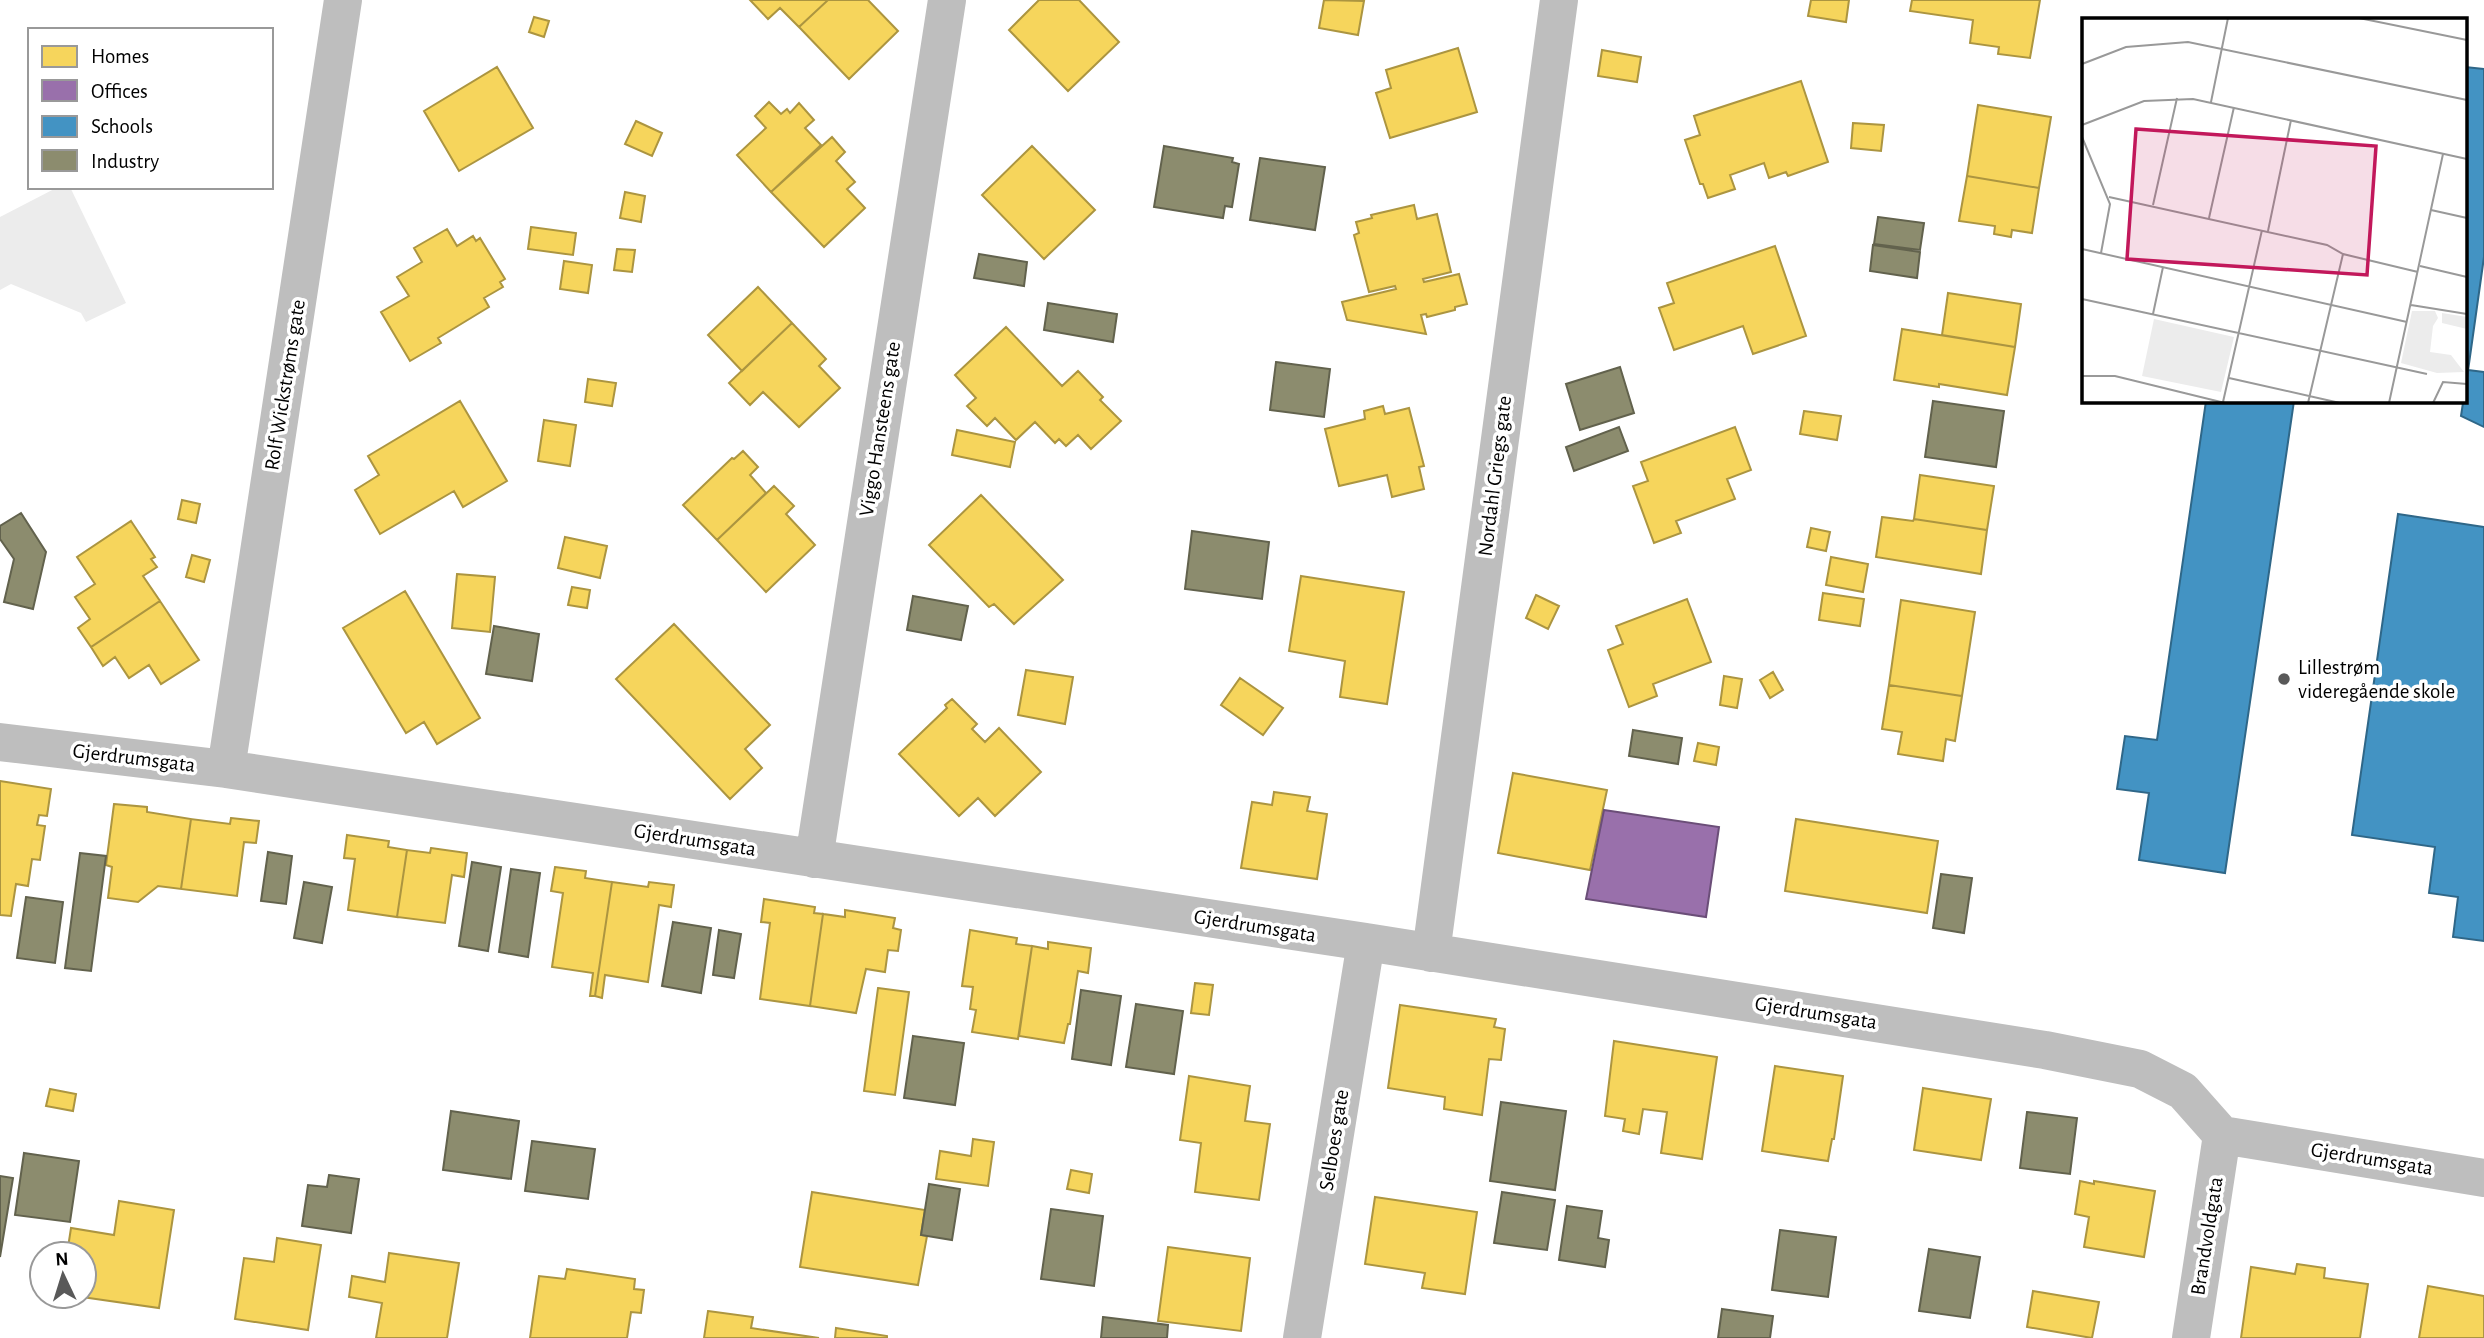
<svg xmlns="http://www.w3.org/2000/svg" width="2484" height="1338" font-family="'Alegreya Sans',sans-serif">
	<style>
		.green { fill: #ececec }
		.homes { fill: #f6d55c; stroke: #ac9540; stroke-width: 2 }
		.offices { fill: #9970ab; stroke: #6b4e78; stroke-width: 2 }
		.schools { fill: #4393c3; stroke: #2f6788; stroke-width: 2 }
		.industry { fill: #8c8c6e; stroke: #62624d; stroke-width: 2 }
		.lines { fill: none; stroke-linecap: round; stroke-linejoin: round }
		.minor { stroke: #bebebe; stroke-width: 38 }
		.poi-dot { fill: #595959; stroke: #fff; stroke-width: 2.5 }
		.labels { text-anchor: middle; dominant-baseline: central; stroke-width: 7; stroke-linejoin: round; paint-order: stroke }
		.street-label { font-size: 21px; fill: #000; stroke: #fff }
		.poi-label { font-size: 21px; fill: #000; stroke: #fff; text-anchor: start }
		.inset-road { fill: none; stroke: #999; stroke-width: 2 }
		.view { fill: #c2185b; fill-opacity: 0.15; stroke: #c2185b; stroke-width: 3.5 }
		.inset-edge { fill: none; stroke: #000; stroke-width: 3.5 }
	</style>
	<rect width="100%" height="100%" fill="#fff"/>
	<path class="green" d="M58 187H70L126 303 86 322 81 313 11 284 0 290V217Z"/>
	<path class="homes" d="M750 0H828L799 27 780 8 768 19Z
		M828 0H868L898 31 849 79 799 27Z
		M1039 0H1079L1119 42 1068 91 1009 30Z
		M1324 0 1364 1 1358 35 1319 28Z
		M1811 0H1849L1846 22 1808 16Z
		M1912 0H2040L2030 58 1998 54 1999 47 1970 43 1973 20 1910 11Z
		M534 17 549 21 544 37 529 32Z
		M1458 48 1477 112 1390 138 1376 93 1391 88 1386 70Z
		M1602 50 1641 57 1637 82 1598 76Z
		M497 67 533 128 459 171 424 111Z
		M1801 81 1828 162 1788 176 1786 172 1769 178 1764 163 1730 175 1735 189 1708 198 1703 184H1700L1685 140 1700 135 1694 116Z
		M769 102 781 114 787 109 790 113 799 103 814 120 805 128 821 145 771 192 737 155 766 128 755 116Z
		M1978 105 2051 117 2039 188 1967 176Z
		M636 121 662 133 652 156 625 144Z
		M1853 123 1884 125 1881 151 1851 148Z
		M832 137 845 152 836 161 855 182 847 189 865 208 824 247 771 192Z
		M1032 146 1095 210 1044 259 982 195Z
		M1967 176 2039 188 2032 233 2012 230 2011 237 1994 234 1995 226 1959 221Z
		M625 192 645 196 641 222 620 218Z
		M1414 205 1417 219 1437 214 1451 272 1423 279 1424 282 1459 274 1467 304 1455 307V310L1427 317 1426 314 1421 315 1426 334 1347 320 1342 302 1396 289 1395 286 1369 292 1354 235 1359 233 1356 222 1372 218 1371 215Z
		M531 227 576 233 573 255 528 249Z
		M447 229 457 246 473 236 476 241 480 238 505 279 500 282 503 287 484 298 489 307 438 338 441 343 410 361 381 312 409 296 397 277 422 262 414 248Z
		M1775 246 1806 336 1753 354 1743 326 1674 350 1659 308 1674 303 1667 283Z
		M617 249 635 250 632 272 614 270Z
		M564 261 592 265 588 293 560 289Z
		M758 287 792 323 742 371 708 335Z
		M1948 293 2021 304 2015 347 1942 335Z
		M792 323 826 359 819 366 840 388 799 427 763 392 750 405 729 383Z
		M1006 327 1062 386 1078 371 1103 397 1100 400 1121 421 1091 449 1078 435 1066 446 1059 439 1055 443 1035 422 1016 440 995 418 987 426 967 406 976 398 955 375Z
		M1902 329 2015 347 2007 395 1939 384V387L1894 380Z
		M588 379 616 383 612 406 585 402Z
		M460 401 507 481 463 507 454 491 380 534 355 490 379 475 368 456Z
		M1383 406 1385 414 1409 408 1424 466 1419 467 1424 489 1392 497 1387 475 1339 486 1325 429 1365 419 1364 411Z
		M1804 411 1841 416 1837 440 1800 434Z
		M544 420 576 425 570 466 538 461Z
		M1735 427 1751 470 1727 479 1735 499 1676 521 1681 533 1654 543 1633 486 1648 481 1641 462Z
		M957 430 1015 442 1010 467 952 455Z
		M743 451 758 467 750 475 766 493 717 540 683 505 732 458 734 459Z
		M1920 475 1994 486 1987 530 1914 519Z
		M774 486 794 506 786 514 815 545 766 592 717 540Z
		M981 495 1063 580 1014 624 994 604 989 607 929 545Z
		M182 500 200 504 196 523 178 519Z
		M1882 517 1913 521 1914 519 1987 530 1981 574 1876 557Z
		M131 521 155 557 151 559 157 567 143 576 160 601 91 647 78 628 90 619 75 597 95 584 77 557Z
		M1811 528 1830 532 1826 551 1807 547Z
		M565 537 607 546 600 578 558 568Z
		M192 555 210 560 204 582 186 577Z
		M1831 557 1868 564 1863 592 1826 585Z
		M457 574 495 577 490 632 452 628Z
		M1301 576 1404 592 1387 704 1340 697 1345 661 1289 651Z
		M572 587 590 590 587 608 568 605Z
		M405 591 480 718 437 744 424 722 406 733 343 628Z
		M1823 593 1864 599 1860 626 1819 620Z
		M1536 595 1559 606 1548 629 1526 618Z
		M1687 599 1711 662 1653 684 1657 696 1629 707 1608 650 1623 644 1616 626Z
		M1901 600 1975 612 1962 696 1889 685Z
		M160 601 199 660 161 684 149 665 129 678 115 657 103 666 91 647Z
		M674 624 770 725 745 749 762 768 730 799 616 679Z
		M1026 670 1073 677 1065 724 1018 715Z
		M1773 672 1783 690 1770 698 1760 680Z
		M1724 676 1742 679 1737 708 1720 705Z
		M1240 678 1283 708 1263 735 1221 705Z
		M1889 685 1962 696 1955 741 1946 739 1943 761 1898 754 1902 732 1882 729Z
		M952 699 977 724 972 729 985 742 999 728 1041 772 995 816 978 798 959 816 899 754 947 708 945 705Z
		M1698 743 1719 747 1716 765 1694 761Z
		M1513 773 1607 790 1590 870 1498 853Z
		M0 781 51 789 47 816 39 815 37 825 45 826 40 860 32 859 28 886 16 884 11 916 0 915Z
		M1274 792 1310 797 1307 811 1327 814 1317 879 1241 868 1252 802 1272 805Z
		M114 804 147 807V812L191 819 181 889 158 886 138 902 108 898 112 867 106 865Z
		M231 818 259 821 256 843 244 842 237 896 181 889 191 819 230 824Z
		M1796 819 1938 841 1927 913 1785 891Z
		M347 835 389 841 388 847 407 850 397 917 348 910 355 859 344 858Z
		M431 848 467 853 464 877 452 875 445 923 397 917 407 850 430 853Z
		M555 867 586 871 585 878 612 882 595 996H590L593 973 552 967 563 893 551 891Z
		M612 882 648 887 649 882 674 885 671 907 659 905 648 982 605 975 602 998 595 996Z
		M764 899 815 907 814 913 823 914 810 1006 760 999 770 923 761 922Z
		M845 910 895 918 893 928 901 930 898 951 888 950 885 972 866 969 856 1013 810 1006 823 914 845 917Z
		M970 930 1017 938 1016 944 1032 946 1018 1039 972 1032 976 1010 970 1009 973 987 962 986Z
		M1048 942 1091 948 1088 973 1078 971 1070 1024H1068L1064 1043 1019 1036 1032 946 1048 949Z
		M1195 983 1213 985 1209 1015 1191 1013Z
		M878 988 909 992 895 1095 864 1091Z
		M1400 1005 1496 1019 1494 1027 1505 1029 1501 1060 1489 1059 1482 1115 1444 1109 1445 1097 1388 1088Z
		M1614 1041 1717 1057 1702 1159 1661 1153 1667 1112 1643 1109 1639 1134 1623 1131 1625 1119 1605 1116Z
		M1775 1066 1843 1076 1834 1139H1832L1828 1161 1762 1151Z
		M1189 1076 1250 1086 1245 1121 1270 1124 1259 1200 1195 1192 1201 1143 1180 1140Z
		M1923 1088 1991 1099 1981 1160 1914 1150Z
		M50 1089 76 1094 73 1111 46 1106Z
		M973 1139 994 1142 988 1186 936 1179 940 1151 971 1156Z
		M1071 1170 1092 1174 1089 1193 1067 1189Z
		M2080 1181 2094 1184V1181L2155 1191 2144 1257 2084 1247 2089 1217 2075 1214Z
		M812 1192 925 1210 921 1235 927 1236 918 1285 800 1267Z
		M1375 1197 1477 1212 1465 1294 1422 1288 1425 1273 1365 1264Z
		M119 1201 174 1210 159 1308 75 1296H84V1254H67L71 1228 114 1235Z
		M277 1238 321 1245 308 1330 235 1319 244 1258 274 1262Z
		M1168 1247 1250 1258 1241 1331 1158 1321Z
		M389 1253 459 1263 447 1338H376L382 1303 349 1297 352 1276 385 1282Z
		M2297 1264 2325 1268 2324 1278 2368 1284 2360 1338H2241L2251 1267 2295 1274Z
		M567 1269 635 1279 634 1289 644 1290 641 1313 631 1312 627 1338H530L539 1276 565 1279Z
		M2428 1286 2484 1296V1338H2419Z
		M2033 1291 2099 1302 2092 1338 2027 1327Z
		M708 1311 753 1317 751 1328 819 1338H704Z
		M836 1328 887 1336V1338H835Z"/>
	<path class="offices" d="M1604 810 1719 827 1706 917 1586 899Z"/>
	<path class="schools" d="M2465 67 2484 69V257L2465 392Z
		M2468 370 2484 372V427L2461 416Z
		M2206 401H2294L2225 873 2139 860 2149 793 2117 789 2125 736 2157 740Z
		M2398 514 2484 527V941L2453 937 2458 897 2429 893 2435 847 2352 835Z"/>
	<path class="industry" d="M1164 146 1233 158 1232 162 1239 164 1232 207 1225 206 1223 218 1154 207Z
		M1260 158 1325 167 1315 230 1250 220Z
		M1878 217 1924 223 1920 250 1874 244Z
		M1873 245 1920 252 1917 278 1870 271Z
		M979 254 1027 262 1024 286 974 278Z
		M1048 303 1117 314 1113 342 1044 330Z
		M1276 362 1330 369 1324 417 1270 410Z
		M1620 367 1634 413 1580 430 1566 384Z
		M1933 401 2004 411 1996 467 1925 457Z
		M1619 427 1628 451 1574 471 1566 447Z
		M21 513 46 552 33 609 4 602 14 559 0 539V526Z
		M1192 531 1269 542 1262 599 1185 589Z
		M913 596 968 606 961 640 907 630Z
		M494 626 539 634 532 681 486 674Z
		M1633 730 1682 738 1678 764 1629 756Z
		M268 852 292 856 286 904 261 901Z
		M80 853 106 856 91 971 65 968Z
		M472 862 501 867 488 951 459 946Z
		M511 869 540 873 528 957 499 952Z
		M1941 874 1972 878 1964 933 1933 928Z
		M304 882 332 887 322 943 294 938Z
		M26 897 63 902 55 963 17 958Z
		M673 922 711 928 701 993 662 986Z
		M719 930 741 934 734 978 713 975Z
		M1081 990 1121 996 1111 1065 1072 1059Z
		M1136 1004 1183 1011 1174 1074 1126 1067Z
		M913 1036 964 1043 955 1105 904 1098Z
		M1501 1102 1566 1111 1555 1190 1490 1181Z
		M451 1111 519 1121 511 1179 443 1170Z
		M2027 1112 2077 1118 2070 1174 2020 1168Z
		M532 1141 595 1149 588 1199 525 1191Z
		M24 1153 79 1161 70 1222 15 1215Z
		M329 1175 359 1179 351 1233 302 1226 308 1185 327 1187Z
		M0 1176 13 1178 0 1257Z
		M929 1184 960 1189 952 1240 921 1235Z
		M1502 1192 1555 1200 1547 1250 1494 1243Z
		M1567 1206 1602 1211 1598 1238 1609 1240 1605 1267 1559 1260Z
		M1051 1209 1103 1216 1094 1286 1041 1279Z
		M1780 1230 1836 1237 1828 1297 1772 1290Z
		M1929 1249 1980 1257 1970 1318 1919 1311Z
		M1722 1309 1773 1316 1770 1338H1718Z
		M1103 1317 1168 1325 1167 1338H1101Z"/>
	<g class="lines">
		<path class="minor" d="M0 742 226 769 1366 942 2045 1050 2140 1069 2183 1091 2222 1135 2484 1178
			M226 769 343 0
			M814 859 947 0
			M1431 953 1559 0
			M1302 1338 1366 942
			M2191 1338 2222 1135"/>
	</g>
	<circle class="poi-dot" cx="2284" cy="679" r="7"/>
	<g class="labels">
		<g class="street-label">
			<text transform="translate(285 385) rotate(-81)">Rolf Wickstrøms gate</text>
			<text transform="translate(880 429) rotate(-81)">Viggo Hansteens gate</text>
			<text transform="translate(1495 476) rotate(-83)">Nordahl Griegs gate</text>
			<text transform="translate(134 758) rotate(7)">Gjerdrumsgata</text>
			<text transform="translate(695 840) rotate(9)">Gjerdrumsgata</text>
			<text transform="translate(1255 926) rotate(9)">Gjerdrumsgata</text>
			<text transform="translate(1816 1013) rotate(9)">Gjerdrumsgata</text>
			<text transform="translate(1334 1140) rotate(-81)">Selboes gate</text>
			<text transform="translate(2372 1159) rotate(9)">Gjerdrumsgata</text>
			<text transform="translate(2207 1236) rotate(-81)">Brandvoldgata</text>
		</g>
		<g class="poi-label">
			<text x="2298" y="667">Lillestrøm<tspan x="2298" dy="24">videregående skole</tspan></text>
		</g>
	</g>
	<g transform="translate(2082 18)">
		<rect width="385" height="385" fill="#fff"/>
		<path d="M330 293H353L356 300 351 308 348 334 369 337 382 354 355 355 319 345ZM360 295 385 299V311L360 305ZM72 301 152 319 139 374 60 358Z" fill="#ececec"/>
		<path class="inset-road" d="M277 0 385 22M0 46 44 29 106 24 385 82M129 84 146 0M0 107 62 83 111 81 385 141M0 119 28 186 19 235M27 179 245 227 261 236 336 254M71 187 95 80M349 192 385 200M127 200 152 89M186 213 209 102M0 231 325 304M338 248 385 259M0 281 345 356M329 287 385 296M71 296 81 249M0 358H33L143 385M147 360 258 385M141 384 180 212M226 385 261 236M307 385 361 136M351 385 361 364 385 366"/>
		<path class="view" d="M54 111 294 128 285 257 45 241Z"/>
		<rect width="385" height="385" class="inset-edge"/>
	</g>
	<rect x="28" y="28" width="245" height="161" fill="#ffffff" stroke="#999999" stroke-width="2"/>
	<rect x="42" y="46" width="35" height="21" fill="#f6d55c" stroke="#999999" stroke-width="2"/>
	<text x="91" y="63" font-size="21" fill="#000000">Homes</text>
	<rect x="42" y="80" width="35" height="21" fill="#9970ab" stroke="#999999" stroke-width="2"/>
	<text x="91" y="98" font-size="21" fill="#000000">Offices</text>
	<rect x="42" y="116" width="35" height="21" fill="#4393c3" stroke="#999999" stroke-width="2"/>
	<text x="91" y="133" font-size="21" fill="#000000">Schools</text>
	<rect x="42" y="150" width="35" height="21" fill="#8c8c6e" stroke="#999999" stroke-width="2"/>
	<text x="91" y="168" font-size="21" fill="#000000">Industry</text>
	<g transform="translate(63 1275) rotate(356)"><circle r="33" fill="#ffffff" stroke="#999999" stroke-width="2"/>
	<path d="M0-5L12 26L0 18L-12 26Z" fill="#595959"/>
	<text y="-10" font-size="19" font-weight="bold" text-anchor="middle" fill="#000000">N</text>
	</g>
</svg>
